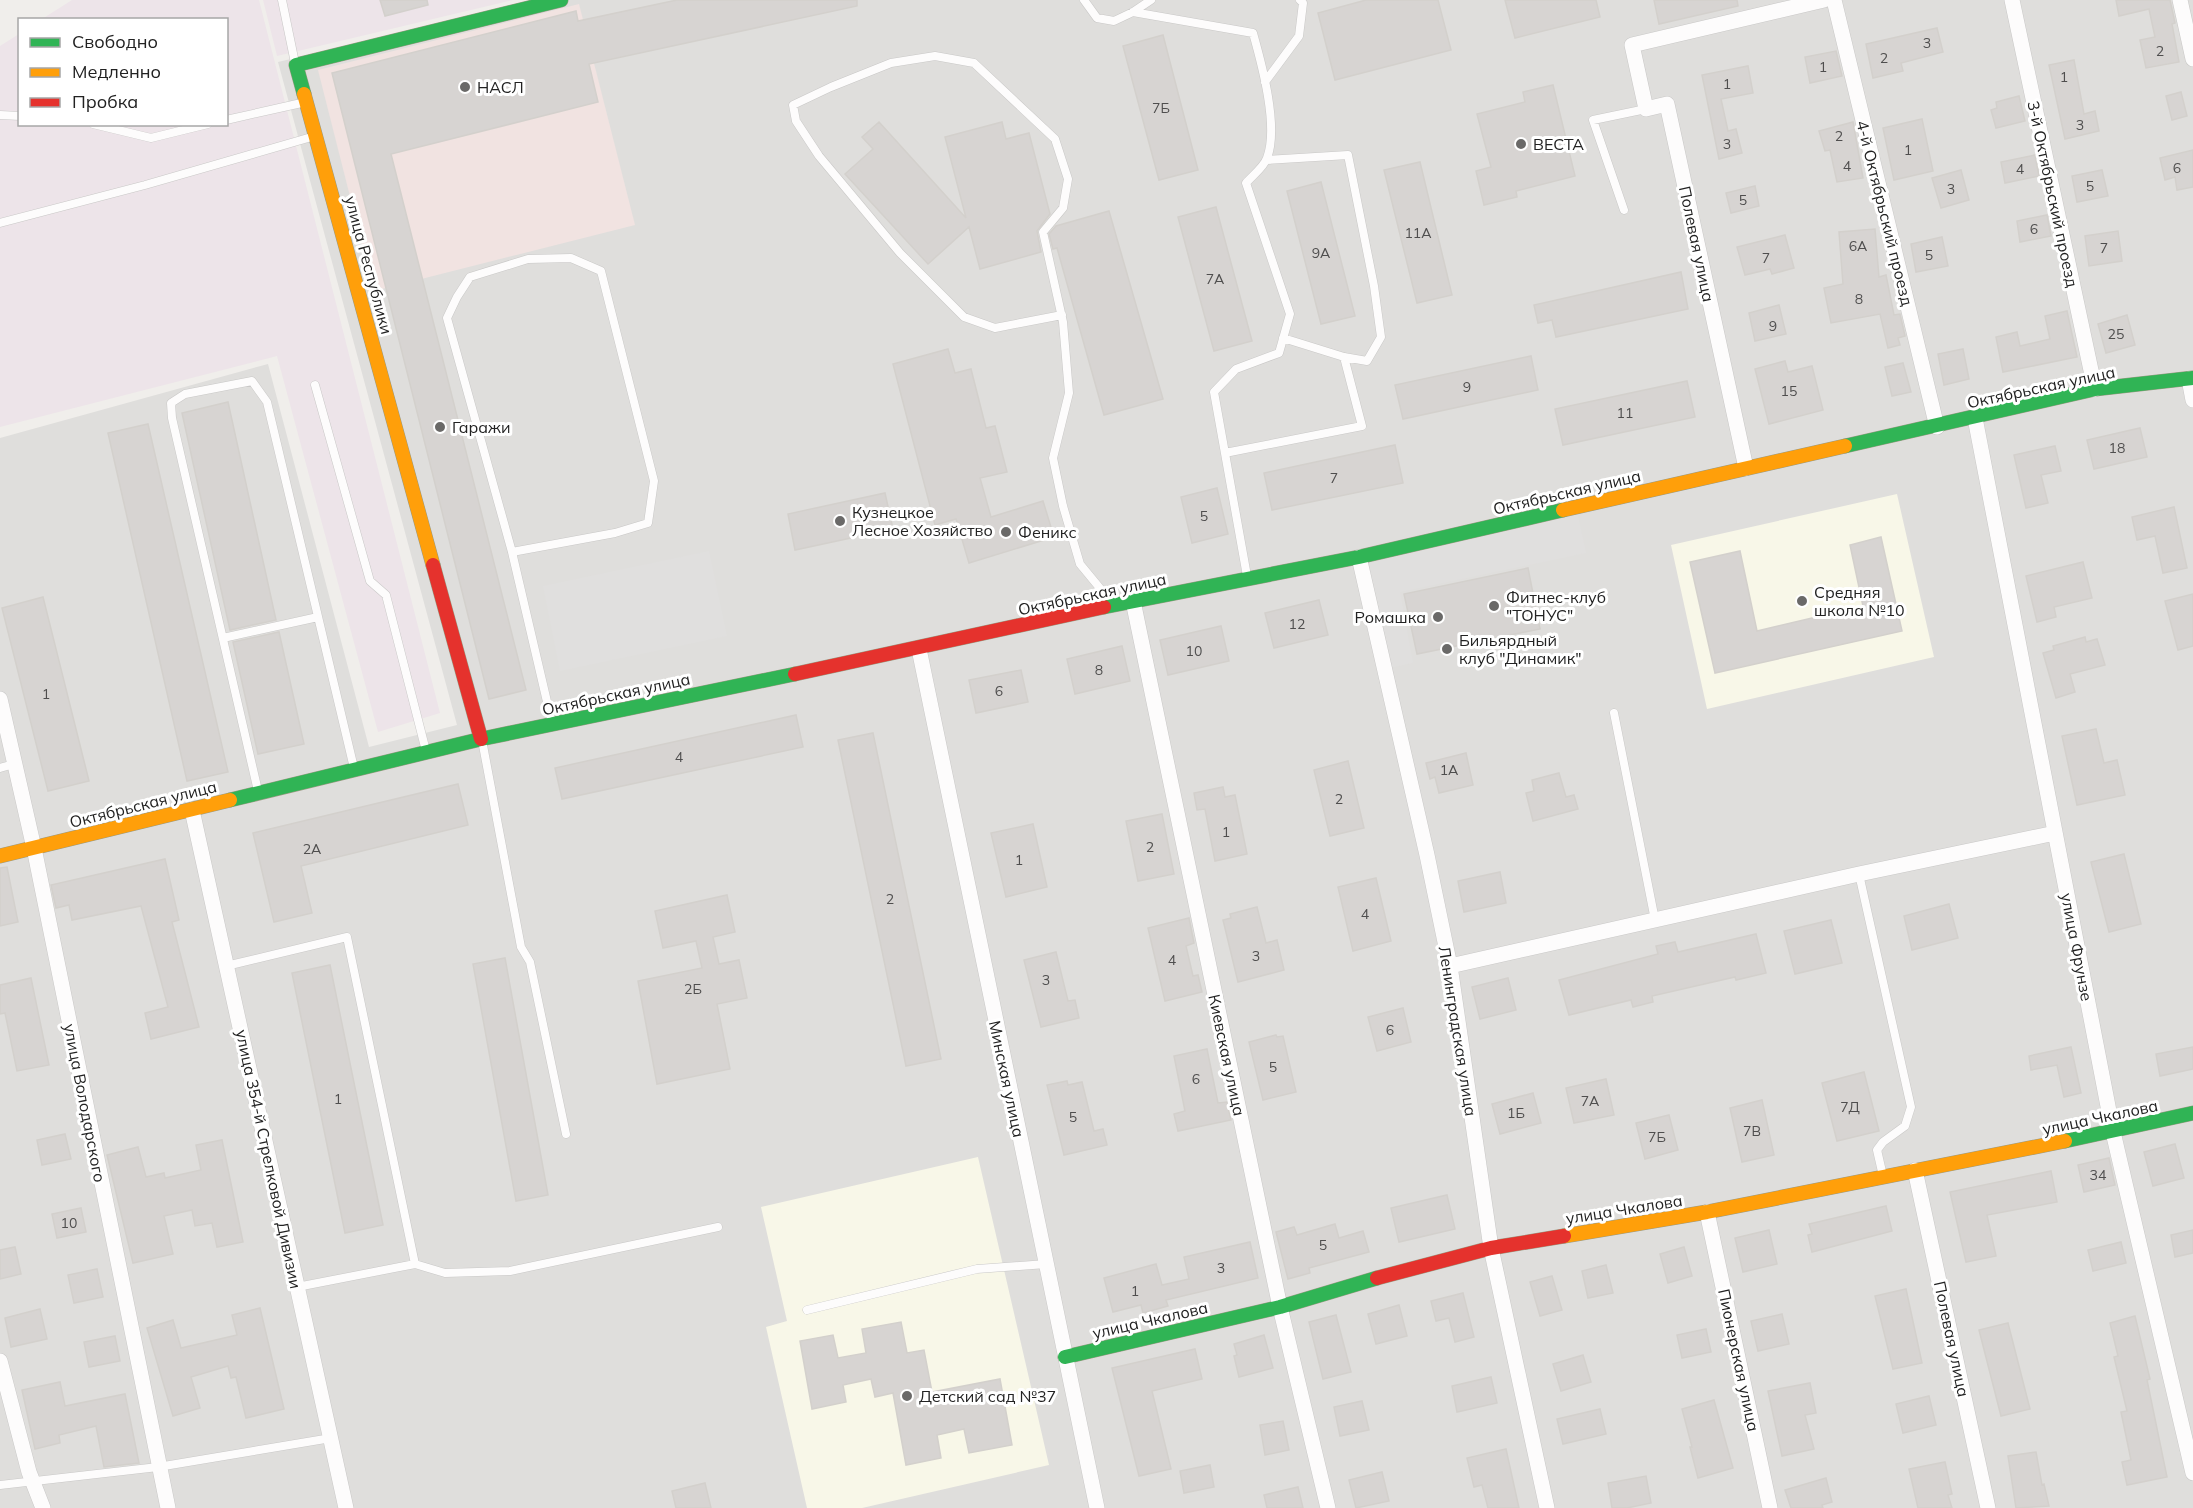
<svg xmlns="http://www.w3.org/2000/svg" width="2193" height="1508" font-family="Mulish,sans-serif">
	<style>
		.residential { fill: #dfdedc }
		.commercial { fill: #f1e3e1 }
		.industrial { fill: #ede4e9 }
		.education { fill: #f8f7e8 }
		.parking { fill: #e0dfde }
		.building { fill: #d7d4d2; stroke: #d3d0cc; stroke-width: 1.5 }
		.lines { fill: none; stroke-linecap: round; stroke-linejoin: round }
		.lane-casing { stroke: #c9c8c7; stroke-width: 9 }
		.street-casing { stroke: #c9c8c7; stroke-width: 16 }
		.fast-casing { stroke: #999a82; stroke-width: 15 }
		.slow-casing { stroke: #999a82; stroke-width: 15 }
		.jam-casing { stroke: #999a82; stroke-width: 15 }
		.lane { stroke: #fdfcfc; stroke-width: 8 }
		.street { stroke: #fdfcfc; stroke-width: 15 }
		.fast { stroke: #30b455; stroke-width: 14 }
		.slow { stroke: #ff9f0a; stroke-width: 14 }
		.jam { stroke: #e5322d; stroke-width: 14 }
		.poi-dot { fill: #6a6968; stroke: #fff; stroke-width: 2 }
		.labels { text-anchor: middle; dominant-baseline: central; stroke-width: 6; stroke-linejoin: round; paint-order: stroke }
		.number-label { font-size: 14px; fill: #4f4e4e }
		.poi-label { font-size: 16px; fill: #222; stroke: #fff; text-anchor: start }
		.street-label { font-size: 16px; fill: #222; stroke: #fff }
	</style>
	<rect width="100%" height="100%" fill="#f0eeeb"/>
	<path class="residential" d="M539 0H2193V1508H0V438L268 364 369 747 457 725 278 62Z"/>
	<path class="commercial" d="M579 4 635 225 374 291 318 70Z"/>
	<path class="industrial" d="M72 0H259L440 713 378 732 277 356 0 427V46L19 34 20 124H226V20L42 19Z
		M263 0H513L277 56Z"/>
	<path class="education" d="M1897 494 1934 657 1707 709 1671 545Z
		M978 1157 1049 1465 862 1508H807L766 1327 787 1321 761 1207Z"/>
	<path class="parking" d="M1576 506 1586 553 1400 592 1413 663 1377 671 1354 558Z
		M709 551 727 636 560 671 543 586Z"/>
	<path class="building" d="M380 0H427L428 5 385 16Z
		M677 0H857V6L589 64 598 102 391 154 526 690 489 699 332 73 576 11 578 21Z
		M1366 0H1438L1451 50 1335 80 1318 13Z
		M1505 0H1596L1600 17 1515 38Z
		M1654 0H1737L1738 6 1659 24Z
		M2116 0H2170L2175 23 2172 24 2179 62 2146 68 2140 40 2155 37 2149 9 2119 16Z
		M1937 28 1943 52 1901 63 1903 71 1873 78 1866 44Z
		M1163 35 1198 170 1159 180 1123 46Z
		M1836 51 1842 76 1810 83 1805 57Z
		M2074 60 2084 114 2095 111 2099 131 2065 139 2049 65Z
		M1748 66 1753 93 1721 99 1728 131 1736 129 1742 153 1719 159 1702 75Z
		M1553 85 1575 176 1516 191 1517 197 1484 205 1476 171 1491 167 1477 114 1525 102 1523 92Z
		M2181 92 2187 116 2172 120 2166 96Z
		M2019 96 2025 121 1996 128 1991 110 1997 108 1996 102Z
		M1922 119 1933 171 1894 180 1883 128Z
		M879 122 966 218 945 137 1002 122 1006 139 1029 133 1050 214 1037 231 1041 252 980 269 969 227 928 264 845 174 873 149 862 137Z
		M1853 122 1863 178 1837 182 1830 150 1825 151 1819 131Z
		M2193 150V187L2177 190 2175 177 2165 180 2160 158Z
		M2035 155 2039 176 2005 183 2001 162Z
		M1420 162 1452 295 1417 303 1384 170Z
		M1961 170 1969 200 1941 208 1932 178Z
		M2102 170 2108 196 2077 202 2072 176Z
		M1321 182 1355 316 1321 324 1287 191Z
		M1755 186 1759 206 1731 213 1726 193Z
		M1216 207 1252 341 1214 351 1178 217Z
		M1109 211 1163 399 1104 415 1057 248 1053 249 1049 234 1056 226Z
		M2047 215 2051 236 2020 242 2017 221Z
		M1875 229 1879 277 1886 275 1894 315 1900 314 1905 336 1898 338 1900 345 1888 348 1880 314 1831 323 1824 288 1843 284 1839 232Z
		M2118 231 2122 261 2089 266 2085 236Z
		M1785 235 1794 268 1772 274 1770 269 1745 275 1737 247Z
		M1942 237 1948 266 1916 272 1911 244Z
		M1681 272 1688 309 1556 337 1552 320 1538 323 1534 305Z
		M1779 305 1786 334 1755 341 1749 313Z
		M2067 311 2077 357 2003 372 1996 337 2017 332 2020 346 2050 339 2045 316Z
		M2127 315 2135 345 2106 353 2098 324Z
		M948 349 955 373 971 369 986 428 995 426 1007 472 980 478 991 517 1043 501 1054 537 969 563 956 519 935 525 893 364Z
		M1963 349 1969 379 1944 385 1938 354Z
		M1531 356 1538 390 1403 419 1395 385Z
		M1785 361 1788 372 1812 366 1823 410 1769 424 1755 369Z
		M1903 363 1911 392 1892 396 1885 367Z
		M1687 381 1695 417 1563 445 1555 409Z
		M228 402 276 620 230 630 182 413Z
		M148 424 228 772 187 781 108 433Z
		M2140 428 2147 457 2094 469 2087 440Z
		M1395 445 1403 483 1272 510 1264 473Z
		M2055 446 2061 471 2041 475 2048 503 2026 508 2014 455Z
		M1217 488 1228 534 1192 543 1181 497Z
		M885 493 893 529 795 550 788 514Z
		M2174 507 2187 568 2163 573 2155 536 2137 540 2132 517Z
		M1881 537 1902 631 1715 673 1690 562 1740 551 1757 631 1863 606 1850 545Z
		M2083 562 2092 598 2054 607 2056 617 2037 622 2026 576Z
		M1528 568 1540 629 1417 654 1404 594Z
		M2193 594V646L2178 650 2165 601Z
		M43 597 89 781 48 791 2 608Z
		M1319 600 1328 635 1274 648 1265 613Z
		M1221 626 1229 661 1168 675 1160 640Z
		M279 632 304 744 258 754 233 642Z
		M2085 637 2086 642 2097 639 2105 665 2070 674 2075 692 2056 698 2043 653 2054 650 2053 646Z
		M1122 646 1130 681 1075 694 1067 659Z
		M1021 670 1028 702 976 713 969 680Z
		M796 715 803 747 562 799 555 768Z
		M2096 729 2104 763 2117 760 2125 795 2077 805 2062 736Z
		M873 733 941 1059 906 1066 838 740Z
		M1466 753 1473 785 1439 793 1435 777 1430 779 1426 763Z
		M1348 761 1364 828 1330 836 1314 770Z
		M1559 773 1566 797 1574 795 1578 809 1533 821 1526 793 1534 791 1532 780Z
		M458 784 468 825 301 866 312 913 274 922 253 833Z
		M1223 787 1225 797 1235 795 1247 854 1215 861 1205 809 1197 810 1194 793Z
		M1162 814 1174 874 1138 881 1126 821Z
		M1033 824 1047 887 1006 897 991 833Z
		M2124 854 2141 924 2109 932 2091 862Z
		M165 859 179 920 172 922 199 1027 151 1039 145 1013 168 1007 141 906 72 920 69 905 56 908 51 885Z
		M7 867 18 922 0 926V868Z
		M1500 872 1506 903 1464 912 1458 881Z
		M1376 878 1391 941 1353 951 1338 887Z
		M727 895 735 932 713 937 719 964 739 960 747 998 717 1004 730 1069 657 1084 638 981 702 968 696 941 663 948 655 911Z
		M1949 904 1958 938 1912 950 1904 916Z
		M1257 907 1266 943 1277 940 1284 970 1238 982 1223 920 1231 918 1230 914Z
		M1189 918 1194 943 1186 946 1193 976 1198 975 1202 992 1165 1001 1148 928Z
		M1831 920 1842 963 1795 974 1784 931Z
		M1756 934 1766 973 1736 980 1735 977 1652 996 1653 1002 1633 1007 1631 1000 1569 1015 1559 980 1658 954 1656 946 1675 942 1678 952Z
		M1056 952 1068 1001 1075 1000 1079 1018 1041 1027 1024 960Z
		M505 958 548 1195 516 1201 473 964Z
		M330 965 383 1225 345 1233 292 973Z
		M31 978 49 1065 17 1071 5 1013 0 1014V985Z
		M1508 978 1516 1010 1480 1019 1472 987Z
		M1403 1008 1411 1042 1377 1051 1368 1017Z
		M1276 1035 1277 1037 1283 1036 1296 1092 1263 1100 1249 1042Z
		M2071 1047 2081 1093 2064 1097 2057 1065 2031 1070 2029 1056Z
		M2193 1047V1069L2160 1076 2156 1054Z
		M1207 1049 1218 1103 1227 1102 1231 1120 1178 1131 1174 1114 1185 1111 1174 1056Z
		M1864 1072 1879 1131 1837 1141 1822 1083Z
		M1606 1079 1614 1115 1574 1123 1566 1088Z
		M1067 1081 1068 1085 1082 1082 1094 1131 1103 1129 1107 1145 1064 1155 1047 1085Z
		M1533 1093 1541 1123 1500 1134 1492 1104Z
		M1762 1100 1774 1155 1742 1162 1730 1108Z
		M1669 1115 1678 1150 1645 1159 1636 1123Z
		M65 1134 71 1159 42 1165 37 1140Z
		M222 1140 243 1242 217 1247 212 1223 195 1226 192 1210 164 1216 173 1254 133 1263 107 1155 138 1147 146 1177 164 1173 165 1178 201 1170 196 1145Z
		M2175 1144 2184 1178 2153 1186 2144 1152Z
		M2109 1158 2115 1185 2084 1192 2078 1165Z
		M2051 1171 2057 1202 1987 1215 1996 1256 1966 1262 1950 1192Z
		M1447 1195 1455 1229 1399 1242 1391 1208Z
		M1886 1206 1892 1231 1812 1252 1808 1235 1812 1234 1809 1224Z
		M81 1208 86 1232 57 1238 52 1214Z
		M1335 1224 1339 1238 1363 1231 1369 1252 1309 1268 1310 1273 1288 1279 1276 1232 1294 1227 1297 1235Z
		M1769 1230 1777 1264 1743 1272 1735 1238Z
		M2193 1230V1253L2175 1257 2171 1235Z
		M1250 1242 1258 1278 1166 1300 1168 1306 1143 1313 1141 1305 1113 1312 1104 1278 1156 1264 1162 1285 1189 1279 1184 1257Z
		M2121 1242 2126 1263 2093 1271 2088 1250Z
		M15 1247 21 1274 0 1279V1250Z
		M1684 1247 1692 1276 1668 1283 1660 1254Z
		M1606 1265 1613 1293 1588 1298 1582 1271Z
		M97 1269 103 1297 74 1303 68 1275Z
		M1552 1276 1562 1310 1540 1316 1530 1282Z
		M1906 1289 1922 1363 1893 1369 1875 1296Z
		M1463 1293 1474 1337 1455 1342 1449 1318 1436 1321 1431 1301Z
		M1399 1305 1407 1336 1376 1344 1368 1314Z
		M260 1308 284 1409 246 1418 236 1377 231 1378 228 1366 191 1377 200 1408 173 1416 147 1328 173 1320 181 1348 237 1335 232 1315Z
		M40 1309 47 1339 11 1347 5 1318Z
		M1782 1314 1789 1344 1758 1351 1751 1321Z
		M1336 1315 1351 1372 1323 1379 1309 1322Z
		M2135 1316 2150 1379 2147 1380 2167 1477 2127 1485 2122 1462 2131 1460 2121 1412 2127 1411 2114 1357 2118 1356 2110 1323Z
		M901 1322 907 1353 924 1350 932 1392 1000 1379 1012 1445 969 1453 964 1429 937 1435 941 1458 906 1465 893 1393 875 1397 871 1379 843 1385 846 1402 812 1409 800 1341 833 1335 838 1358 866 1353 862 1329Z
		M2008 1323 2030 1409 2001 1416 1979 1330Z
		M1706 1329 1711 1352 1682 1358 1677 1335Z
		M1264 1335 1273 1368 1239 1377 1234 1356 1237 1355 1234 1344Z
		M115 1336 120 1361 89 1367 84 1342Z
		M1195 1349 1202 1379 1152 1391 1171 1469 1139 1476 1112 1368Z
		M1583 1355 1591 1382 1561 1391 1553 1364Z
		M1491 1377 1497 1403 1457 1412 1452 1386Z
		M60 1382 65 1406 125 1394 139 1463 104 1467 96 1426 59 1435 60 1443 35 1449 22 1390Z
		M1810 1383 1816 1413 1805 1415 1814 1449 1782 1456 1768 1391Z
		M1929 1396 1936 1425 1903 1433 1896 1404Z
		M1714 1400 1733 1468 1698 1478 1690 1447H1692L1682 1409Z
		M1362 1401 1369 1430 1340 1436 1334 1407Z
		M1600 1409 1606 1434 1563 1444 1557 1419Z
		M1283 1421 1289 1450 1265 1455 1260 1425Z
		M1506 1449 1519 1508H1488L1482 1485 1474 1487 1467 1458Z
		M2036 1452 2042 1485 2044 1484 2049 1506 2016 1508 2008 1456Z
		M1945 1462 1952 1494 1948 1495 1952 1508H1918L1909 1469Z
		M1210 1465 1214 1487 1184 1493 1180 1471Z
		M1382 1472 1389 1501 1356 1508 1349 1480Z
		M1646 1476 1651 1503 1627 1508H1612L1608 1483Z
		M1826 1478 1832 1502 1822 1505 1823 1508H1791L1785 1490Z
		M705 1483 711 1508H676L672 1491Z
		M1298 1487 1303 1508H1267L1264 1495Z"/>
	<g class="lines">
		<defs>
			<path id="lane" d="M282 0 295 63
				M1084 0 1097 18 1114 21 1133 12 1151 0
				M1133 12 1253 33C1262 65 1279 127 1267 158 1264 167 1252 176 1246 183L1290 314 1279 353 1236 369 1214 392 1247 576
				M1265 82 1299 36 1303 3 1300 0
				M0 115 20 116
				M226 120 306 102
				M93 124 151 138 208 124
				M1267 160 1348 155 1374 286 1381 337 1367 361 1344 357 1283 338
				M1624 210 1593 120 1646 109
				M0 223 145 185 315 136
				M1062 315 995 328 964 317 900 253 819 156 796 121 793 105 831 87 891 63 935 56 974 63 1055 139 1068 179 1063 208 1043 232 1063 322 1069 393 1053 458 1063 506 1080 564 1113 604
				M315 385 370 581 386 595 426 751
				M1225 453 1362 426 1344 357
				M512 552 615 533 648 523 654 481 601 271 571 258 528 259 470 277 457 297 447 318 512 552 552 723
				M223 638 318 617
				M1614 713 1655 920
				M482 740 521 947 530 962 566 1134
				M0 768 14 764
				M258 791 172 418 171 403 185 394 252 381 267 402 354 768
				M1859 874 1911 1107 1905 1126 1883 1142 1877 1150 1883 1176
				M226 966 347 937 415 1264 297 1287
				M415 1264 445 1273 510 1271 718 1227
				M807 1310 977 1269 1046 1264
				M0 1485 158 1467 331 1438"/>
			<path id="street" d="M1834 0 1937 427
				M2012 0 2095 389
				M2180 0 2193 59
				M2189 379 2193 400
				M1975 418 2113 1132 2193 1473
				M1746 468 1667 104 1646 109 1632 45 1824 0
				M1359 557 1427 855 1450 966 1491 1248 1547 1508
				M1133 601 1280 1307 1328 1508
				M919 649 1097 1508
				M0 699 34 848 168 1508
				M192 810 346 1508
				M1450 966 1859 874 2055 833
				M1915 1170 1988 1508
				M1707 1212 1770 1508
				M0 1361 29 1472 43 1508"/>
			<path id="fast" d="M304 94 296 65 561 0
				M1845 446 2095 389 2193 378
				M1104 607 1359 557 1563 510
				M230 800 481 739 795 674
				M2065 1141 2193 1113
				M1065 1357 1280 1307 1377 1278"/>
			<path id="slow" d="M304 94 433 565
				M1563 510 1845 446
				M0 856 230 800
				M1564 1236 1707 1212 2065 1141"/>
			<path id="jam" d="M433 565 481 739
				M795 674 1104 607
				M1377 1278 1491 1248 1564 1236"/>
		</defs>
		<use href="#lane" class="lane-casing"/>
		<use href="#street" class="street-casing"/>
		<use href="#fast" class="fast-casing"/>
		<use href="#slow" class="slow-casing"/>
		<use href="#jam" class="jam-casing"/>
		<use href="#lane" class="lane"/>
		<use href="#street" class="street"/>
		<use href="#fast" class="fast"/>
		<use href="#slow" class="slow"/>
		<use href="#jam" class="jam"/>
	</g>
	<g class="poi-dot">
		<circle cx="465" cy="87" r="6"/>
		<circle cx="1521" cy="144" r="6"/>
		<circle cx="440" cy="427" r="6"/>
		<circle cx="840" cy="521" r="6"/>
		<circle cx="1006" cy="532" r="6"/>
		<circle cx="1802" cy="601" r="6"/>
		<circle cx="1494" cy="606" r="6"/>
		<circle cx="1438" cy="617" r="6"/>
		<circle cx="1447" cy="649" r="6"/>
		<circle cx="907" cy="1396" r="6"/>
	</g>
	<g class="labels">
		<g class="number-label">
			<text x="1927" y="43">3</text>
			<text x="2160" y="51">2</text>
			<text x="1884" y="58">2</text>
			<text x="1823" y="67">1</text>
			<text x="2064" y="77">1</text>
			<text x="1727" y="84">1</text>
			<text x="1161" y="108">7Б</text>
			<text x="2080" y="125">3</text>
			<text x="1839" y="136">2</text>
			<text x="1727" y="144">3</text>
			<text x="1908" y="150">1</text>
			<text x="1847" y="166">4</text>
			<text x="2177" y="168">6</text>
			<text x="2020" y="169">4</text>
			<text x="2090" y="186">5</text>
			<text x="1951" y="189">3</text>
			<text x="1743" y="200">5</text>
			<text x="2034" y="229">6</text>
			<text x="1418" y="233">11А</text>
			<text x="1858" y="246">6А</text>
			<text x="2104" y="248">7</text>
			<text x="1321" y="253">9А</text>
			<text x="1929" y="255">5</text>
			<text x="1766" y="258">7</text>
			<text x="1215" y="279">7А</text>
			<text x="1859" y="299">8</text>
			<text x="1773" y="326">9</text>
			<text x="2116" y="334">25</text>
			<text x="1467" y="387">9</text>
			<text x="1789" y="391">15</text>
			<text x="1625" y="413">11</text>
			<text x="2117" y="448">18</text>
			<text x="1334" y="478">7</text>
			<text x="1204" y="516">5</text>
			<text x="1297" y="624">12</text>
			<text x="1194" y="651">10</text>
			<text x="1099" y="670">8</text>
			<text x="999" y="691">6</text>
			<text x="46" y="694">1</text>
			<text x="679" y="757">4</text>
			<text x="1449" y="770">1А</text>
			<text x="1339" y="799">2</text>
			<text x="1226" y="832">1</text>
			<text x="1150" y="847">2</text>
			<text x="312" y="849">2А</text>
			<text x="1019" y="860">1</text>
			<text x="890" y="899">2</text>
			<text x="1365" y="914">4</text>
			<text x="1256" y="956">3</text>
			<text x="1172" y="960">4</text>
			<text x="1046" y="980">3</text>
			<text x="693" y="989">2Б</text>
			<text x="1390" y="1030">6</text>
			<text x="1273" y="1067">5</text>
			<text x="1196" y="1079">6</text>
			<text x="338" y="1099">1</text>
			<text x="1590" y="1101">7А</text>
			<text x="1850" y="1107">7Д</text>
			<text x="1516" y="1113">1Б</text>
			<text x="1073" y="1117">5</text>
			<text x="1752" y="1131">7В</text>
			<text x="1657" y="1137">7Б</text>
			<text x="2098" y="1175">34</text>
			<text x="69" y="1223">10</text>
			<text x="1323" y="1245">5</text>
			<text x="1221" y="1268">3</text>
			<text x="1135" y="1291">1</text>
		</g>
		<g class="poi-label">
			<text x="477" y="87">НАСЛ</text>
			<text x="1533" y="144">ВЕСТА</text>
			<text x="452" y="427">Гаражи</text>
			<text x="852" y="512">Кузнецкое<tspan x="852" dy="18">Лесное Хозяйство</tspan></text>
			<text x="1018" y="532">Феникс</text>
			<text x="1814" y="592">Средняя<tspan x="1814" dy="18">школа №10</tspan></text>
			<text x="1506" y="597">Фитнес-клуб<tspan x="1506" dy="18">"ТОНУС"</tspan></text>
			<text x="1426" y="617" text-anchor="end">Ромашка</text>
			<text x="1459" y="640">Бильярдный<tspan x="1459" dy="18">клуб "Динамик"</tspan></text>
			<text x="919" y="1396">Детский сад №37</text>
		</g>
		<g class="street-label">
			<text transform="translate(2053 194) rotate(78)">3-й Октябрьский проезд</text>
			<text transform="translate(1885 213) rotate(76)">4-й Октябрьский проезд</text>
			<text transform="translate(1697 244) rotate(78)">Полевая улица</text>
			<text transform="translate(369 265) rotate(75)">улица Республики</text>
			<text transform="translate(2041 387) rotate(-12)">Октябрьская улица</text>
			<text transform="translate(1567 492) rotate(-13)">Октябрьская улица</text>
			<text transform="translate(1092 594) rotate(-12)">Октябрьская улица</text>
			<text transform="translate(616 694) rotate(-12)">Октябрьская улица</text>
			<text transform="translate(143 804) rotate(-14)">Октябрьская улица</text>
			<text transform="translate(2077 947) rotate(79)">улица Фрунзе</text>
			<text transform="translate(1458 1031) rotate(81)">Ленинградская улица</text>
			<text transform="translate(1227 1055) rotate(78)">Киевская улица</text>
			<text transform="translate(1007 1079) rotate(78)">Минская улица</text>
			<text transform="translate(85 1103) rotate(79)">улица Володарского</text>
			<text transform="translate(2100 1117) rotate(-12)">улица Чкалова</text>
			<text transform="translate(269 1159) rotate(78)">улица 354-й Стрелковой Дивизии</text>
			<text transform="translate(1624 1209) rotate(-9)">улица Чкалова</text>
			<text transform="translate(1150 1320) rotate(-13)">улица Чкалова</text>
			<text transform="translate(1952 1339) rotate(78)">Полевая улица</text>
			<text transform="translate(1739 1360) rotate(78)">Пионерская улица</text>
		</g>
	</g>
	<rect x="18" y="18" width="210" height="108" fill="#ffffff" stroke="#a7a7a7" stroke-width="1.5"/>
	<rect x="30" y="38" width="30" height="9" fill="#30b455" stroke="#a7a7a7" stroke-width="1.5"/>
	<text x="72" y="48" font-size="18" fill="#222222">Свободно</text>
	<rect x="30" y="68" width="30" height="9" fill="#ff9f0a" stroke="#a7a7a7" stroke-width="1.5"/>
	<text x="72" y="78" font-size="18" fill="#222222">Медленно</text>
	<rect x="30" y="98" width="30" height="9" fill="#e5322d" stroke="#a7a7a7" stroke-width="1.5"/>
	<text x="72" y="108" font-size="18" fill="#222222">Пробка</text>
</svg>
